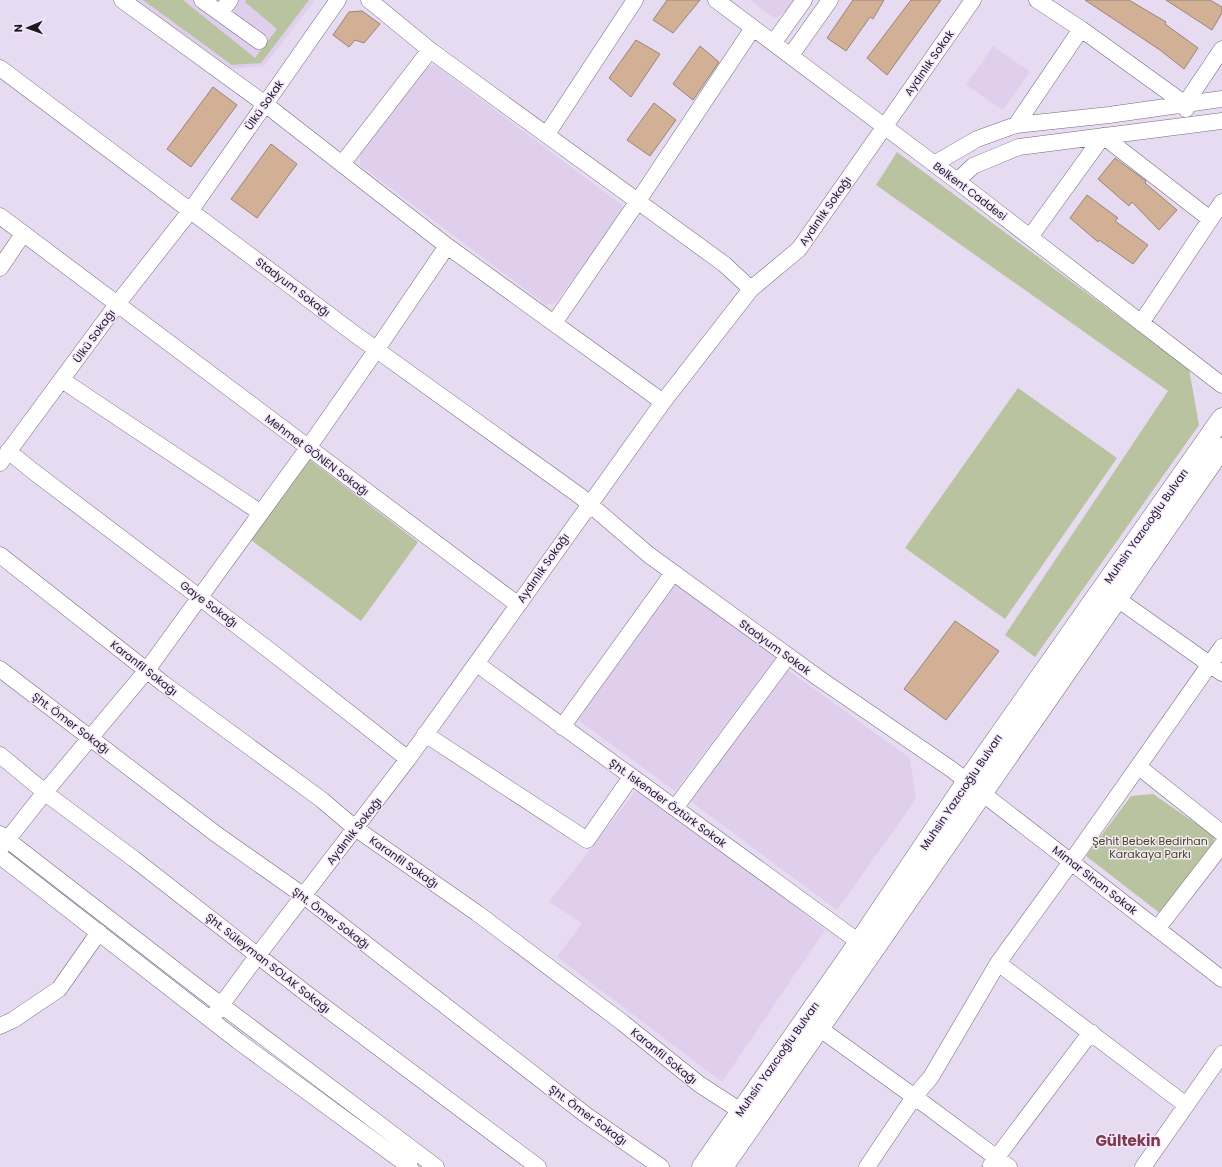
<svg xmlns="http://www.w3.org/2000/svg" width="1222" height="1167" font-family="Poppins,sans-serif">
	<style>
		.built { fill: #dfcfec }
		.green { fill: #b9c3a0 }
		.building { fill: #d1b096; stroke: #988576 }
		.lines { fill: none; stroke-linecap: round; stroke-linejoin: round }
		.minor-casing { stroke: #746a7d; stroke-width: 17 }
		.major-casing { stroke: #746a7d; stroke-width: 21 }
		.minor { stroke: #fff; stroke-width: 16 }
		.major { stroke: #fff; stroke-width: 20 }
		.labels { text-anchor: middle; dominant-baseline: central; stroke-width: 3; stroke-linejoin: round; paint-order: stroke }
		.street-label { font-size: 11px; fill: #1d1921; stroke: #f5e8fe }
		.park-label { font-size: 11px; fill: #3f4a0d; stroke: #f5e8fe }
		.district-label { font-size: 15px; font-weight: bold; fill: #813a4b; stroke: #f5e8fe }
	</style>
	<rect width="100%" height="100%" fill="#e7dbf1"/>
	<path class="built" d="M137 0H315L264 66 230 69Z
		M750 0H796L790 8 775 19Z
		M993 46 1030 72 1003 110 966 85Z
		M435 65 622 205 621 215 555 303 546 305 360 165V152L422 68Z
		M674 582 776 658 675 791 578 720Z
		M788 670 910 758 916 799 837 910 690 801Z
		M641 784 825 930 722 1082 557 957 582 923 549 902Z"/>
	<path class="green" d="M143 0H183L255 58 277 29 245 2 246 0H309L261 63 232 65Z
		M897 152 1189 369 1199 425 1035 657 1005 635 1168 391 876 185Z
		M1018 388 1117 458 1005 619 905 548Z
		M302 454 418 542 361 621 244 535Z
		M1153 794 1214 836V842L1161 914 1086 856 1131 796Z"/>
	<path class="building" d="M667 0H700L673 33 653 20Z
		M853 0H884L873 19 870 17 846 51 827 38Z
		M911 0H941L887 75 867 58Z
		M1085 0H1129L1166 22 1165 24 1198 48 1184 69 1160 50Z
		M1166 0H1210L1222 7V13L1212 30Z
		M362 11 380 24 364 43 355 40 349 47 333 35 349 12Z
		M636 40 660 54 631 97 609 78Z
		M700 46 719 62 693 100 673 84Z
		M213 87 237 105 191 167 167 149Z
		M654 103 676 120 650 156 627 140Z
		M271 144 297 164 257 218 231 199Z
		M1115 158 1146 181 1145 183 1177 210 1159 230 1132 202 1129 206 1098 179Z
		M1087 195 1118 218 1115 221 1148 245 1133 264 1099 240 1098 242 1070 218Z
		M955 621 999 651 946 720 904 689Z"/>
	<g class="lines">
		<defs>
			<path id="minor" d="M122 0 265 104 447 246 663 402
				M202 0 259 41
				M369 0 430 50 724 264 751 289
				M716 0 957 181 1222 385
				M1037 0 1081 29 1185 104 1186 109
				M220 13 230 0
				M774 42 804 0
				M791 55 830 0
				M0 68 356 335 580 496 649 555 820 679 951 769 1222 979
				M1185 104 1222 49
				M1016 125 1081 29
				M547 134 635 0
				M342 164 430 50
				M934 164 977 139 1016 125 1109 115 1222 99
				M957 181 973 166 1019 147 1222 121
				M0 216 517 604
				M1030 237 1103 136 1210 219
				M0 268 23 234
				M554 323 638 201 753 28
				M1141 323 1222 202
				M62 380 261 513
				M8 451 34 472 269 650 408 759
				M0 463 118 303 191 210 338 0
				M0 555 164 684 322 800 355 828 477 913 623 1023 699 1084 750 1117
				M1116 598 1222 673
				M477 664 859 942
				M0 669 216 834 304 896 586 1115 661 1167
				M562 727 673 573
				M425 734 587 840 631 777
				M0 755 52 798 134 859 307 994 538 1167
				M1139 767 1222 833
				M675 808 788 656
				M0 834 200 989 436 1167
				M0 849 45 792 147 670 308 448 377 349 447 246
				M0 856 238 1041 410 1167
				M1157 929 1222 845
				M998 963 1186 1105
				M211 1019 258 955 408 759 663 402 751 289 799 249 973 0
				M0 1026 13 1020 59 989 99 932
				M819 1028 927 1106 1009 1167
				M991 1165 1091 1032
				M867 1167 914 1097 931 1077 998 963 1071 862 1222 647
				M1143 1167 1222 1054"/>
			<path id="major" d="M702 1167 859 942 967 781 1222 418
				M723 1167 1222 448"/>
		</defs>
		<use href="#minor" class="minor-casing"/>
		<use href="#major" class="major-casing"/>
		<use href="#minor" class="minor"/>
		<use href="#major" class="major"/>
	</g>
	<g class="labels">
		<g class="street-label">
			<text transform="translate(929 63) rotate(-55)">Aydınlık Sokak</text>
			<text transform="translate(264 105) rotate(-55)">Ülkü Sokak</text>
			<text transform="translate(970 191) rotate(37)">Belkent Caddesi</text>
			<text transform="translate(825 211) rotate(-55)">Aydınlık Sokağı</text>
			<text transform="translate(293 287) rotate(37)">Stadyum Sokağı</text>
			<text transform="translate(94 336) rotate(-54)">Ülkü Sokağı</text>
			<text transform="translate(317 455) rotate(37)">Mehmet GÖNEN Sokağı</text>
			<text transform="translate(1146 526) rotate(-55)">Muhsin Yazıcıoğlu Bulvarı</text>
			<text transform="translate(543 568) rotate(-55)">Aydınlık Sokağı</text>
			<text transform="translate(209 604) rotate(37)">Gaye Sokağı</text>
			<text transform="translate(775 647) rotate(36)">Stadyum Sokak</text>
			<text transform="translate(144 668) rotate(38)">Karanfil Sokağı</text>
			<text transform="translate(71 723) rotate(37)">Şht. Ömer Sokağı</text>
			<text transform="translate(961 792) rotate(-56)">Muhsin Yazıcıoğlu Bulvarı</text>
			<text transform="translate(668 803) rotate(36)">Şht. İskender Öztürk Sokak</text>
			<text transform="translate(354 831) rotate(-52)">Aydınlık Sokağı</text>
			<text transform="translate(404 862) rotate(35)">Karanfil Sokağı</text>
			<text transform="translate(1095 880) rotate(38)">Mimar Sinan Sokak</text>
			<text transform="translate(331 918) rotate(37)">Şht. Ömer Sokağı</text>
			<text transform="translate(268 963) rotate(38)">Şht. Süleyman SOLAK Sokağı</text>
			<text transform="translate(664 1056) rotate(39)">Karanfil Sokağı</text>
			<text transform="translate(777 1059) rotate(-55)">Muhsin Yazıcıoğlu Bulvarı</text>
			<text transform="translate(588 1115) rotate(36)">Şht. Ömer Sokağı</text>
		</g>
		<g class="park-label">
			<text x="1150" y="841">Şehit Bebek Bedirhan<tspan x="1150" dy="13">Karakaya Parkı</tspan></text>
		</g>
		<g class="district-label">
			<text x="1128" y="1140">Gültekin</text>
		</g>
	</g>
	<g transform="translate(28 28) rotate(268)" stroke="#f5e8fe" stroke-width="3" paint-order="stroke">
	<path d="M0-3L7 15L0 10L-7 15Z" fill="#1d1921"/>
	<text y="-6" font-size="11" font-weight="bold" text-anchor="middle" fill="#1d1921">N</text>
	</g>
</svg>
